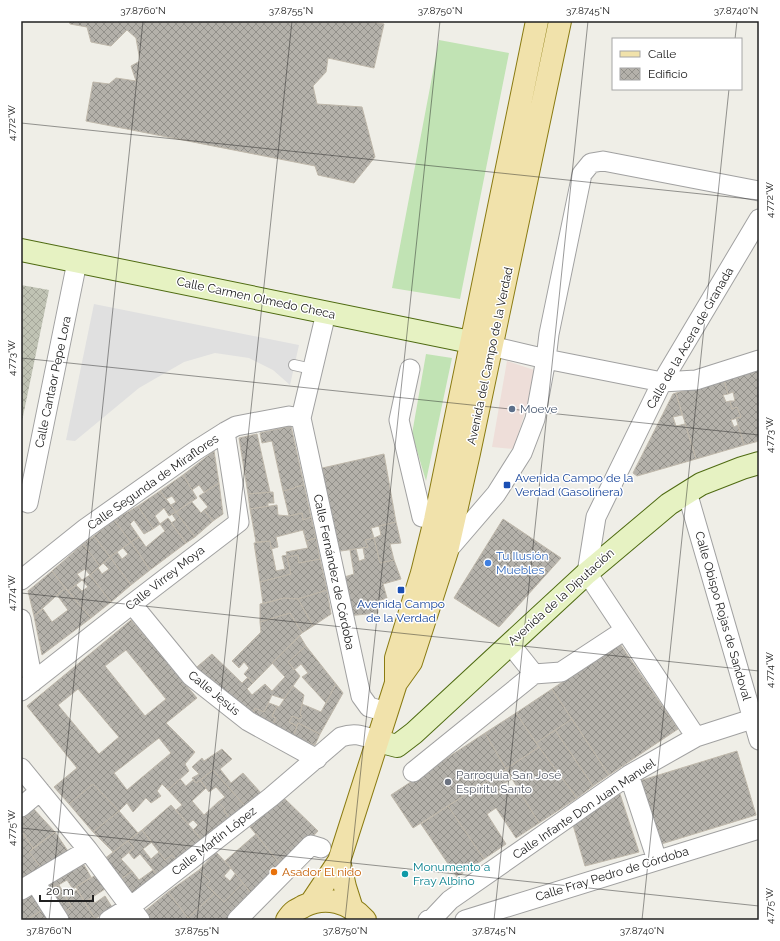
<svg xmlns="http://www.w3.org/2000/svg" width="780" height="941" font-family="Raleway,sans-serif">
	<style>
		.commercial { fill: #eeded9 }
		.construction { fill: url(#construction-cross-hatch) }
		.grass { fill: #c1e3b4 }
		.parking { fill: #e0e0e0 }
		.building { fill: url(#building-cross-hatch); stroke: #bfb8ab; fill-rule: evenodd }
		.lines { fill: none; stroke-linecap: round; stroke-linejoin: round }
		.lane-casing { stroke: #a1a1a1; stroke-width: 12 }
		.street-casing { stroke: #a1a1a1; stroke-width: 21 }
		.secondary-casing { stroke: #4f6b12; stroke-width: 24 }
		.primary-casing { stroke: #8a7b12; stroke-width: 24 }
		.lane { stroke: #fff; stroke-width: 10 }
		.street { stroke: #fff; stroke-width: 19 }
		.secondary { stroke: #e6f2c2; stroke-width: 22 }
		.primary { stroke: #f1e2ab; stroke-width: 22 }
		.ticks { fill: none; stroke: #202020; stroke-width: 1; stroke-opacity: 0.45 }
		.service-dot { fill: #5c6f8a; stroke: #fff; stroke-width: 1.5 }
		.transit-dot { fill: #1a4fb4; stroke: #fff; stroke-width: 1.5 }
		.shop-dot { fill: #3f7fe0; stroke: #fff; stroke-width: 1.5 }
		.worship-dot { fill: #6b7280; stroke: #fff; stroke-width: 1.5 }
		.food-dot { fill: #e8710a; stroke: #fff; stroke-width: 1.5 }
		.culture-dot { fill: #0f9aa8; stroke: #fff; stroke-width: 1.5 }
		.labels { text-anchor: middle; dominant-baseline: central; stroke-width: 3; stroke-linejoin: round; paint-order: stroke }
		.street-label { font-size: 12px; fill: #202020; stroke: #fff }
		.service-label { font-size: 12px; fill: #4e5e75; stroke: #fff; text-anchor: start }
		.transit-label { font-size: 12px; fill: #164399; stroke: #fff; text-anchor: start }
		.shop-label { font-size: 12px; fill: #366cbe; stroke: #fff; text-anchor: start }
		.worship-label { font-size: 12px; fill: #5b616d; stroke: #fff; text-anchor: start }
		.culture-label { font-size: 12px; fill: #0d838f; stroke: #fff; text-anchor: start }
		.food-label { font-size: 12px; fill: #c56008; stroke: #fff; text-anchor: start }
		.neatline { fill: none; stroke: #202020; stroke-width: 1.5 }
		.ticks-label { font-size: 10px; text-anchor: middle; fill: #202020 }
	</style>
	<defs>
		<pattern id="construction-cross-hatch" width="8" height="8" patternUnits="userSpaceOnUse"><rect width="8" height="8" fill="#c0c3b4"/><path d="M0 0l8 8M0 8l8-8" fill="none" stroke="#a5a79a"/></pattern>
		<pattern id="building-cross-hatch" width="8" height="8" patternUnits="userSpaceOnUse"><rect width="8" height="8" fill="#b4b1aa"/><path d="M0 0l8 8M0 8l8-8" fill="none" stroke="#92908a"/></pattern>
	</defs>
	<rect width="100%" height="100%" fill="#efeee7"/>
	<path class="commercial" d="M507 361 537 371 514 449 492 447Z"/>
	<path class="construction" d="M21 285 49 290 21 426Z"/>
	<path class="grass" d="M439 40 509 53 460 299 392 288Z
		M426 354 452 358 426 481 412 434Z"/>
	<path class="parking" d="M94 304 299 345 290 385 273 370 249 358 215 353 184 362 139 388 75 441 66 440Z"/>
	<path class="building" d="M69 21H366L384 24 374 68 328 58 326 72 313 86 317 104 362 107 375 157 354 183 318 175 315 166 86 121 93 82 109 84 116 78 136 81 131 66 140 61 136 38 127 30 111 46 91 42 87 27 70 24Z
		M759 369V441L744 445 736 418 741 417 737 407 732 409 730 401H735L733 392 728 394 724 380Z
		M724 380 728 394 723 395 726 402 730 401 732 409 737 407 741 417 731 420 734 427 738 425 744 445 696 459 676 393Z
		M676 393 682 415 673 417 676 426 685 424 696 459 637 476 633 473 673 394Z
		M291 426 304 485 295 487V488L283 491 272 441 262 443 260 433Z
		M257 434 270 492 248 494 239 438Z
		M214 451 219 483 204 492 199 485 192 490 183 475Z
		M384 454 396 522 371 528 374 538 365 540 368 547 334 552 318 469Z
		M183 475 197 498 176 512 171 505 176 502 172 496 166 499 160 491Z
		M219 483 223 514 213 521 204 510 208 507 199 496Z
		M304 485 311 517 303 520 302 513 289 516 283 491 295 488V487Z
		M160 491 176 512 169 516 164 508 155 516 160 524 153 529 138 506Z
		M273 492 274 503H268V506L250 509 248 494Z
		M191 501 201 513 204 510 213 521 195 537 176 512Z
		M277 505 278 515 289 516 302 513 303 520 311 517 316 538 306 541 303 530 276 537 278 547 271 549 270 541 256 542 250 509Z
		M138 506 153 529 144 534 134 520 130 524 139 537 131 542 114 520Z
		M176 512 195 537 186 543 171 523 176 520 172 514Z
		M168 518 186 543 150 570 131 542 139 537 146 547 165 531 160 524Z
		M503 519 561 558 499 627 454 598Z
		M114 520 131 542 110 557 94 536Z
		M396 522 401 543 390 544 394 560 380 563 374 538 381 535 379 526Z
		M94 536 110 557 100 566 83 544Z
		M316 538 320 559 299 563 298 555 287 557 291 574 260 582 254 543 270 541 276 571 285 569 282 556 287 555 286 552 308 548 306 541Z
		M374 538 380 563 394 560 401 579 383 584 387 598 376 602 378 613 346 616 338 579 354 574 350 550 356 549 359 561 365 559 363 548 368 547 365 540Z
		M131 542 150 570 131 585 110 557 117 552 122 559 128 554 123 548Z
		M83 544 100 566 90 575 85 569 77 574 82 580 68 591 52 571Z
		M298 555 299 563 320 559 327 590 298 599 284 598 263 604 260 582 291 574 287 557Z
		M110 557 131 585 111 602 90 575 98 568 102 574 109 569 103 563Z
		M52 571 65 588 34 616 28 591Z
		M90 575 111 602 91 618 68 591 76 585 82 591 88 587 82 580Z
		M65 588 91 618 42 655 34 616 43 609 52 622 68 610 57 595Z
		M327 590 331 614 313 626 298 599Z
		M284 598 298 599 313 626 302 633 290 613 260 622V604Z
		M290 613 302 633 253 683 244 674 249 668 244 662 239 668 232 661 261 632 260 622Z
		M131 620 197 698 166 723 195 752 185 764 189 771 168 790 162 784 157 791 161 796 151 803 146 798 133 812 127 803 119 811 93 784 69 804 54 787 77 768 27 706ZM126 650 166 699 145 716 105 666ZM78 689 119 737 99 754 58 705ZM159 738 171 753 127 790 114 773Z
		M300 636 306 646 288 662 300 676 284 699 272 695 264 712 255 708 250 719 191 672 212 654 242 683 248 677 253 683 247 689 252 695 265 684 272 691 285 677 272 663Z
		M620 644 678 729 609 775 552 689Z
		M306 646 336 684 326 703 302 677 308 673 301 664 294 670 288 662Z
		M336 684 343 693 320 734 298 723 297 726 289 722 292 716 300 719 302 716 300 715 302 704 321 712Z
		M293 686 304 695 300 715 302 716 300 719 292 716 289 722 297 726 293 737 271 728 276 718 272 716 277 706 279 707Z
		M552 689 572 719 536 743 516 713Z
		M269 703 277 706 272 716 276 718 271 728 250 719 255 708 264 712Z
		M516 713 539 747 506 769 485 733Z
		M572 719 609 775 593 786 555 730Z
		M298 723 320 734 315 745 293 737Z
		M555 730 593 786 577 798 536 743Z
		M485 733 506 769 413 828 391 795Z
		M539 747 577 798 539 823 506 769Z
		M222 749 232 759 220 769 231 783 243 773 261 793 245 806 213 770 196 783 192 778 199 774 192 767 202 758 204 761Z
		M737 751 756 815 658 845 639 781Z
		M506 769 512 779 503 784 508 791 516 786 539 823 516 838 496 808 487 814 506 844 484 859 448 806Z
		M213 770 245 806 231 820 224 811 225 809 218 802 225 797 216 787 209 792 200 780Z
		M180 779 186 786 193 780 196 783 200 780 206 788 192 801 204 815 218 802 225 809 224 811 231 820 204 842 193 830 198 825 193 820 188 824 176 810 182 805 168 790Z
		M93 784 119 811 93 832 69 804Z
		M620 794 639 852 585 866 573 825Z
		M284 798 318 831 283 868 250 827Z
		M30 805 55 832 33 848 21 830V812Z
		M171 805 204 842 178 863 172 855 165 860 142 830Z
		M448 806 484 859 457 877 421 824Z
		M119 811 138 833 113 852 93 832Z
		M142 830 152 842 143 849 151 859 159 852 165 860 172 855 178 863 160 878 140 854 134 859 129 853 134 848 128 841Z
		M55 832 70 854 44 871 29 852Z
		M23 834 33 848 29 852 44 871 21 881V835Z
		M256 834 283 868 255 898 225 861Z
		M128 841 134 848 121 859 132 871 121 879 104 859Z
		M216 852 231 868 224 876 230 881 235 874 243 883 224 902 206 885 210 881 199 870Z
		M80 858 91 877 73 889 67 880 55 887 49 877Z
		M153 870 160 878 136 898 121 879 132 871 139 880Z
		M199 870 210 881 206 885 215 893 188 918 168 892Z
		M96 875 105 889 85 902 76 887Z
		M51 880 55 887 59 885 72 907 58 915 41 886Z
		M243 883 255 898 232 920H152L145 911 168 892 188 918 215 893 224 902Z
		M32 890 43 910 26 920H21V896Z
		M77 890 95 919 93 920H61L58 915 72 907 65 897Z
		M105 896 112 907 95 919 85 902 91 898 95 903Z
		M43 910 47 920H26Z"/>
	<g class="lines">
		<defs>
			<path id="lane" d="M294 365 312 369"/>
			<path id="street" d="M326 313 301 418 361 696 369 707 387 712
				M491 346 546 359 662 382 696 380 759 360
				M410 369 399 420 422 517 435 520
				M687 492 759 740
				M28 503 77 262
				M447 551 496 494 522 453 535 419 546 359 549 334 582 174 591 163 603 161 759 191
				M21 580 86 528 195 451 225 432 236 426 289 416 301 418
				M132 604 191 676 248 721 317 759
				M21 619 33 682
				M510 644 534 674
				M21 691 132 604 239 522 225 432
				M696 737 587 573 596 517 662 382 759 219
				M21 768 88 850 140 920
				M413 772 534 674 561 672 625 630
				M629 775 657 860
				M21 807 40 791
				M35 882 59 920
				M21 890 88 850
				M109 920 130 907 271 797 341 737C356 732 363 736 378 741
				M237 920 311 845 321 848
				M428 920 433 918 450 900 629 775 696 737 752 719
				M465 920 759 829"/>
			<path id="secondary" d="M21 250 490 346
				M378 741 397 746 414 733 587 573 669 504 701 484 742 468 759 463"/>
			<path id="primary" d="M396 683 411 662 447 551 469 453 560 21
				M339 861 345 887 352 909
				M311 903 339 861 396 683V658L422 573 435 520 537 21
				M287 920C289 917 292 913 295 911 298 909 301 908 304 906 326 895 349 902 365 920"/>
		</defs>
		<use href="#lane" class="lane-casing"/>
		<use href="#street" class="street-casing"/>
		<use href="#secondary" class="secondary-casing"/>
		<use href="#primary" class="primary-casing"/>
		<use href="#lane" class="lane"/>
		<use href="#street" class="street"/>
		<use href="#secondary" class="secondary"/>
		<use href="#primary" class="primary"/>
	</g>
	<path class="ticks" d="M735 39 737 21M21 123 759 200M21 358 759 435M21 593 759 671M21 828 759 906M49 920 143 21M197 920 292 21M345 920 440 21M494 920 588 21M642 920 729 89"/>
	<circle class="service-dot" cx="512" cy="409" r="4"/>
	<g class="transit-dot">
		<rect x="503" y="481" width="8" height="8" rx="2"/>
		<rect x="397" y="586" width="8" height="8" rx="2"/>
	</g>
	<circle class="shop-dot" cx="488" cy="563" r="4"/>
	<circle class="worship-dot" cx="448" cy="782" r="4"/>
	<circle class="food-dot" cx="274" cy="872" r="4"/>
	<circle class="culture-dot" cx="405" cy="874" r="4"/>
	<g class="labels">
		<g class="street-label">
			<text transform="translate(256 298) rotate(12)">Calle Carmen Olmedo Checa</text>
			<text transform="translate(690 338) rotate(-60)">Calle de la Acera de Granada</text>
			<text transform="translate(490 356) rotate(-78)">Avenida del Campo de la Verdad</text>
			<text transform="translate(53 382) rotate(-78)">Calle Cantaor Pepe Lora</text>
			<text transform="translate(153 482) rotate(-35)">Calle Segunda de Miraflores</text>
			<text transform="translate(334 572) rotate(78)">Calle Fernández de Córdoba</text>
			<text transform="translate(165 578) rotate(-38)">Calle Virrey Moya</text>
			<text transform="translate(561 597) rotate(-42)">Avenida de la Diputación</text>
			<text transform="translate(723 616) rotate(74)">Calle Obispo Rojas de Sandoval</text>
			<text transform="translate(214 693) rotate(39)">Calle Jesús</text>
			<text transform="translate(584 809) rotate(-34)">Calle Infante Don Juan Manuel</text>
			<text transform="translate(214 841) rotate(-38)">Calle Martín López</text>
			<text transform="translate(612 874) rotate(-17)">Calle Fray Pedro de Córdoba</text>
		</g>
		<g class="service-label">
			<text x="520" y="409">Moeve</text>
		</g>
		<g class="transit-label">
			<text x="515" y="478">Avenida Campo de la<tspan x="515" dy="14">Verdad (Gasolinera)</tspan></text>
			<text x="401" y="604" text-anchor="middle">Avenida Campo<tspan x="401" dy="14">de la Verdad</tspan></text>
		</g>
		<g class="shop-label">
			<text x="496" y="556">Tu Ilusión<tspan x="496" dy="14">Muebles</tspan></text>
		</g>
		<g class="worship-label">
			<text x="456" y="775">Parroquia San José<tspan x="456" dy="14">Espíritu Santo</tspan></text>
		</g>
		<g class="culture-label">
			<text x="413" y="867">Monumento a<tspan x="413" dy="14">Fray Albino</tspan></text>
		</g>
		<g class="food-label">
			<text x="282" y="872">Asador El nido</text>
		</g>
	</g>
	<rect width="780" height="941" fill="none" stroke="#ffffff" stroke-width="44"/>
	<rect x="612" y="38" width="130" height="52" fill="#ffffff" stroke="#a6a6a6"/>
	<rect x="620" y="51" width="20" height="6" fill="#f1e2ab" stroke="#a6a6a6"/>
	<text x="648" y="58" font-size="12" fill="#202020">Calle</text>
	<rect x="620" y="68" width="20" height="12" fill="url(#building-cross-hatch)" stroke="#a6a6a6"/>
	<text x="648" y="78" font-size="12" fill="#202020">Edificio</text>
	<path d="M40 895v6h53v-6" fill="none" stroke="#202020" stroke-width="2"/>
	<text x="46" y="895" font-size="12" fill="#202020" stroke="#ffffff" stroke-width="3" paint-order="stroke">20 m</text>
	<rect x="22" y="22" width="736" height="897" class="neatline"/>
	<g class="ticks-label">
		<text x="143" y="14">37.8760°N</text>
		<text x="291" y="14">37.8755°N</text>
		<text x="440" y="14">37.8750°N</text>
		<text x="588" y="14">37.8745°N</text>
		<text x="736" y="14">37.8740°N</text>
		<text transform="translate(11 123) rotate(-90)" y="4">4.772°W</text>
		<text transform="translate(769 200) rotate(-90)" y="4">4.772°W</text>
		<text transform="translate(11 358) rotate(-90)" y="4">4.773°W</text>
		<text transform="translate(769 435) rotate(-90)" y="4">4.773°W</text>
		<text transform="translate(11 593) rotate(-90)" y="4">4.774°W</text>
		<text transform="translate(769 670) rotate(-90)" y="4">4.774°W</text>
		<text transform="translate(11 828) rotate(-90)" y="4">4.775°W</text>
		<text transform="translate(769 906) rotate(-90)" y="4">4.775°W</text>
		<text x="49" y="934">37.8760°N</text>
		<text x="197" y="934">37.8755°N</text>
		<text x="345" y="934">37.8750°N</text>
		<text x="494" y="934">37.8745°N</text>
		<text x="642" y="934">37.8740°N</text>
	</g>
</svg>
